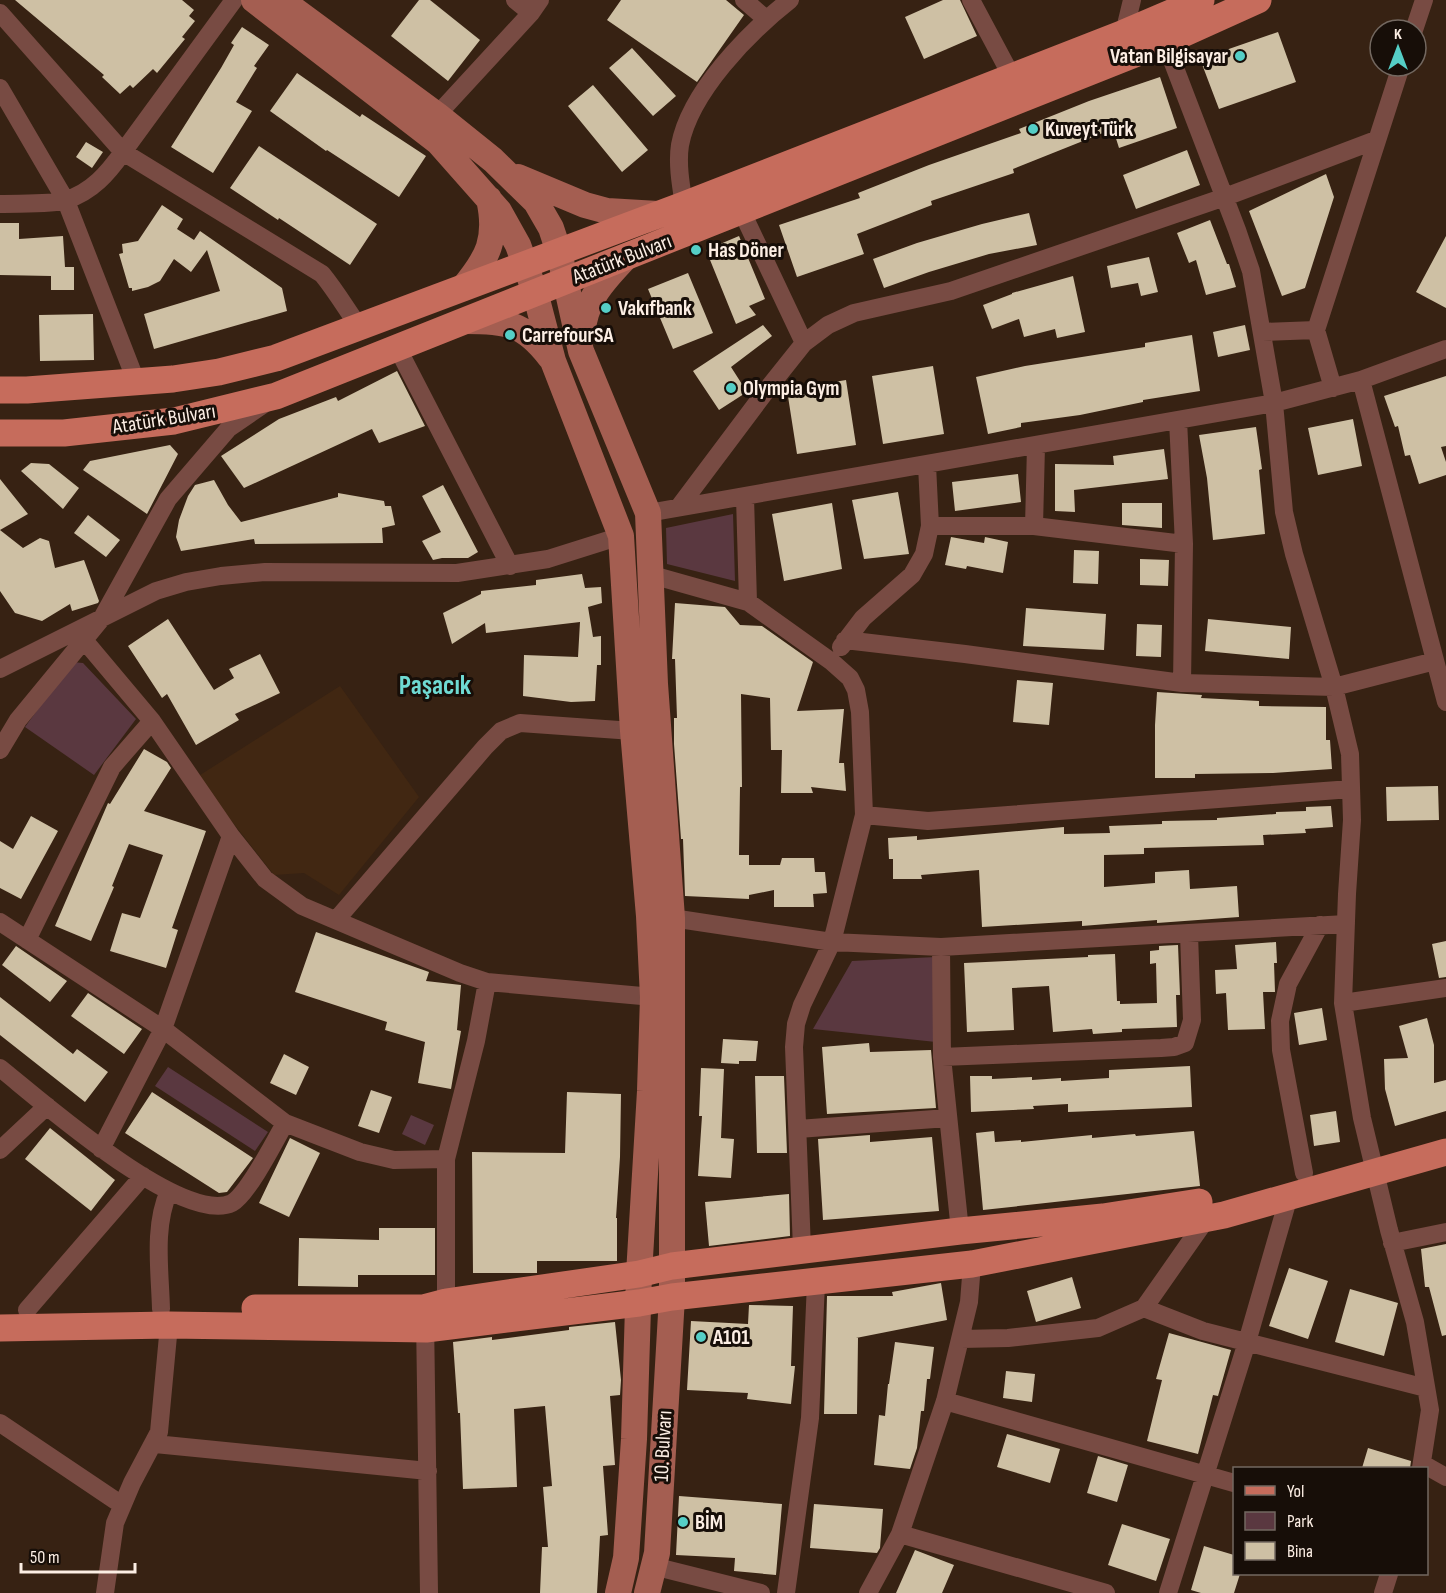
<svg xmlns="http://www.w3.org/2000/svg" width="1446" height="1593" font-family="'Sofia Sans Condensed',sans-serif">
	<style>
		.built { fill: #412712 }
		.green { fill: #5a3840 }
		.building { fill: #cec0a4 }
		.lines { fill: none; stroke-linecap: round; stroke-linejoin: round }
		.street { stroke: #784b43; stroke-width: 18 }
		.secondary { stroke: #a45e51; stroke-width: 26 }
		.primary { stroke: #c66c5c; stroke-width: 27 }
		.poi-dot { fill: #55cec6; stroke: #170e08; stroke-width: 2 }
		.labels { text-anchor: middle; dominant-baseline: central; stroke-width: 6; stroke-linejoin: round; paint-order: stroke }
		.poi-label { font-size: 21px; font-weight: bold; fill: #fceee4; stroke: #170e08; text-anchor: start }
		.street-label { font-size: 21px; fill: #fceee4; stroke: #170e08 }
		.district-label { font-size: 27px; font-weight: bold; fill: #6fdad3; stroke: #170e08 }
	</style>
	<rect width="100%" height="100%" fill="#372213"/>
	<path class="built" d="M340 686 419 797 339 895 304 873 274 875 197 777Z"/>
	<path class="green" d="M733 514 735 581 667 564 666 528Z
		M72 662 83 663 136 719 94 775 25 727Z
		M936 957V1042L813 1029 852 961Z
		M168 1067 268 1132 255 1151 155 1086Z
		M411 1115 434 1125 425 1145 402 1134Z"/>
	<path class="building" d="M15 0H182L194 10 189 16 195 21 182 37 185 39 157 73 153 69 133 88 130 85 120 94 102 77 104 75Z
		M419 0H430L480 40 448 81 391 36Z
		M621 0H726L744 15 697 82 607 20Z
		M943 0H960L977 36 924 59 905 17Z
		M242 27 269 45 254 66 257 68 236 102 252 111 213 173 171 147 221 68 234 45 231 43Z
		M1278 32 1296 82 1219 109 1200 59Z
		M632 48 676 96 653 116 609 68Z
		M297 73 360 117 362 114 426 156 399 197 327 150 326 151 270 111Z
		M1160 77 1177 128 1119 148 1113 129 1013 169 1014 173 931 201 932 205 857 234 864 254 797 277 779 225 860 198 858 193 929 165 1021 133 1019 129 1089 101Z
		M593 85 648 150 622 172 568 106Z
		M86 142 103 152 92 168 76 157Z
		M259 146 377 224 350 265 279 218 278 220 230 188Z
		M1187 150 1200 185 1136 209 1123 175Z
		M1326 174 1334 197 1305 288 1282 296 1249 211Z
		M162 205 183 219 177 229 194 240 200 231 282 288 287 311 154 349 144 314 220 291 207 250 191 272 174 259 160 281 148 287 132 291V288H129L119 254 123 253 122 244 138 241Z
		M1029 213 1037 245 989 254 929 272 884 288 873 259 917 243 982 224Z
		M1210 220 1227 264H1229L1236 287 1206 295 1196 260 1189 263 1177 233Z
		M0 223H19V239L63 236 65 267H74V290H51V276L0 275Z
		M739 236 765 299 749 306 756 315 736 324 706 250Z
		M1446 236V308L1416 292Z
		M1149 257 1158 292 1141 296 1138 283 1111 288 1107 266Z
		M688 273 713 333 673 349 648 289Z
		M1073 276 1085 332 1057 338 1055 329 1024 337 1019 319 992 329 983 305 1012 294V293Z
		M93 314 94 360 40 361 39 315Z
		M763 325 772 336 731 367 747 392 719 410 693 371Z
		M1245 325 1250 350 1218 357 1213 332Z
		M1192 335 1200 391 1143 400V402L1080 415 1021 423V427L988 434 976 377 1025 366 1145 347V343Z
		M933 366 944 434 883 444 872 376Z
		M397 371 425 426 379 443 372 429 244 488 221 456 279 419 336 397 338 401Z
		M1446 376V446L1441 447 1446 462V475L1419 484 1410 455 1405 456 1398 426 1395 427 1384 396Z
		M846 380 856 445 797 454 787 390Z
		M1353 419 1362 466 1318 475 1308 428Z
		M1256 427 1262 469 1259 470 1265 534 1213 540 1207 478 1199 435Z
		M170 445 178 454 147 514 83 470 90 461Z
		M1164 449 1168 479 1074 490 1075 512 1055 511V464L1114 465 1113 456Z
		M31 463 49 464 79 488 63 509 21 471Z
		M1018 474 1021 502 955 511 952 482Z
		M0 479 28 514 0 530 23 548 40 538 49 541 55 568 84 560 99 601 98 603 72 611 70 604 42 621 15 613 0 591Z
		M214 480 228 505 241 522 338 497V493L384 501 385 506H391L395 525 382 528 383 543 255 544 254 539 181 551 176 537 179 520 188 496 195 485Z
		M443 485 478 552 468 558H442L433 560 422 541 441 532 422 496Z
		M898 492 909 554 864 559 852 500Z
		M832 503 842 569 784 581 772 514Z
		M1122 503H1162V528L1122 525Z
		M88 515 120 540 106 557 74 533Z
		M951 537 984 543 985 537 1008 542 1003 573 967 566 966 569 945 565Z
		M1074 550 1099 551 1098 584 1073 583Z
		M1140 559 1169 560 1168 586 1140 585Z
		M582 574 585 588 601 587 602 603 588 607 593 637 601 636V665H597L595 701 571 702 523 696 524 655 578 657 580 622 486 633 485 623 452 644 443 613 481 594V591L536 585V580Z
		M675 603 725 607 740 625 762 626 813 662 797 711 844 709 839 763H844L846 791 811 787 813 793H781L782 750H771L770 698 741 694 742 787H740L739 855H749V865H780L782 858H814L815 872H825L827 893 813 894 814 907H774V890L749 895V899L685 896 683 839H681L674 744V718H677L675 659H672Z
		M1026 608 1106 614 1104 650 1023 646Z
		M168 619 214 690 234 678 229 669 260 654 280 693 235 714 239 720 196 745 167 694 162 698 128 646Z
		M1208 619 1291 627 1289 659 1205 651Z
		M1137 624 1162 625 1161 657 1136 656Z
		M1017 680 1053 683 1049 725 1013 722Z
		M1157 692 1202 695 1201 698 1259 701V706L1326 707V740H1330L1332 769 1273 773 1195 774V778H1155V725Z
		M144 749 167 762 171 768 144 811 206 831 172 928 178 930 166 968 110 951 122 913 140 918 163 855 129 844 112 886 114 887 91 941 55 926 108 803 110 804Z
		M1438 786 1439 820 1387 821 1386 787Z
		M1331 806 1333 827 1305 829 1306 833 1263 835 1264 845 1144 848V854L1104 855V887L1155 883V872L1189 870 1190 889 1237 886 1239 917 1157 923V920L1082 926V921L982 927 979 870 921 875 922 879H893V859H889L888 838 917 836V840L1064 827V834L1110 833 1109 826 1162 824V821L1217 820V818L1276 814V812L1306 811V807Z
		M31 816 58 831 21 899 0 888V841L13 849Z
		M316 932 429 972 426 981 461 985 457 1030 461 1031 451 1089 418 1083 425 1042 385 1030 387 1022 295 992Z
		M1446 941V977L1439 978 1432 944Z
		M1276 942 1277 963H1274L1275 992H1263L1265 1029 1228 1030 1226 993 1216 994 1215 970 1237 969 1235 945Z
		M1178 945 1180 995H1176L1177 1027 1122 1029V1032L1093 1034 1092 1029 1053 1032 1049 986 1012 988 1014 1030 967 1032 964 963 1088 957V955L1115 954 1117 1001H1120V1004L1157 1003 1156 963 1150 964V951L1159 950V946Z
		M16 946 67 981 50 1002 2 965Z
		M88 993 142 1029 124 1054 71 1016Z
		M0 997 73 1054 77 1049 108 1072 85 1102 0 1035Z
		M1322 1008 1327 1040 1299 1045 1294 1013Z
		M1427 1018 1434 1045V1083L1446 1080V1111L1395 1126 1385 1089 1384 1059 1408 1058 1399 1026Z
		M723 1039 758 1041 756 1061H739V1064L721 1063Z
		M869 1043 870 1052 931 1050 936 1108 827 1114 822 1047Z
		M284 1054 309 1067 296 1095 270 1083Z
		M1190 1066 1192 1107 1068 1112V1104L1033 1106 1034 1109 971 1112 970 1076H992V1079L1032 1077V1080L1061 1078V1081L1109 1078V1070Z
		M701 1068 724 1069 721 1138 734 1139 731 1178 698 1176 702 1116H699Z
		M755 1076H784L787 1153H757Z
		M371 1090 392 1097 379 1133 358 1126Z
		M152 1092 253 1158 227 1192 219 1193 125 1133Z
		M567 1092 621 1094 620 1157 616 1218H617V1261H537V1273H473L472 1152 565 1153Z
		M1336 1111 1340 1142 1314 1146 1310 1115Z
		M50 1128 115 1180 91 1211 25 1159Z
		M994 1131 995 1142 1021 1140V1142L1092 1135V1138L1135 1134 1136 1136 1194 1131 1200 1186 983 1210 976 1133Z
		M870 1135V1142L932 1137 939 1211 823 1220 818 1139Z
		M290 1138 320 1153 289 1217 259 1203Z
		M789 1194 790 1236 709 1246 705 1202Z
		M379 1228H435V1275H358V1287L298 1286 299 1238 379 1240Z
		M1446 1244V1335L1442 1336 1429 1287H1425L1421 1249Z
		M1289 1268 1328 1281 1308 1339 1269 1326Z
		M1072 1277 1081 1308 1036 1322 1027 1291Z
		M941 1283 947 1320 856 1338H858L857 1414H824L827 1296H893L892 1292Z
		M1350 1289 1398 1303 1384 1356 1335 1342Z
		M749 1305 793 1306 791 1366H795L791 1404 747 1399 748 1393 687 1390 691 1321 748 1324Z
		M615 1322 621 1380 620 1395 610 1396 615 1465 603 1466 608 1535 600 1536 597 1593H540L542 1547H548L543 1487 552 1486 545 1406 514 1409 517 1487 463 1489 460 1413H458L453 1342 492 1337V1340L569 1330V1327Z
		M1169 1333 1231 1350 1218 1396 1213 1395 1198 1454 1147 1441 1162 1380 1156 1379Z
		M895 1342 934 1347 930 1379H927L924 1411H921L917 1448 910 1469 874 1465 879 1415 885 1416 888 1384H889Z
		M1006 1371 1035 1374 1032 1402 1003 1398Z
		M1007 1434 1060 1449 1050 1483 997 1467Z
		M1368 1448 1411 1461 1410 1468H1362Z
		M1098 1456 1128 1465 1117 1502 1087 1493Z
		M679 1496 782 1504 776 1575 734 1571 735 1558 676 1555Z
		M814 1504 883 1509 880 1548 877 1553 810 1548Z
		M1122 1524 1170 1539 1156 1581 1108 1565Z
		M1204 1546 1234 1555V1574H1240L1234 1593H1201L1191 1590Z
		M915 1550 954 1565 942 1593H896Z"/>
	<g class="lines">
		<path class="street" d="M515 0 531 13
			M744 0 766 19
			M971 0 1012 77
			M0 13 123 152 322 274C336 291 347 310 360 328
			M1414 30 1424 0
			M1124 33 1132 0
			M1165 42 1237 230 1251 271 1274 403 1284 512 1294 554 1334 687 1350 754 1352 820 1347 894 1343 1003 1362 1118 1389 1230 1415 1322 1430 1410 1421 1468
			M0 88 66 201 136 381
			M437 115 531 13 540 0
			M0 204C17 203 52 205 66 200 92 192 108 173 123 152L234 0
			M684 205C681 186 677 164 680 145 690 92 748 33 790 0
			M742 212 804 343
			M1262 332 1316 330
			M397 347 510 566
			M1361 380 1446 702
			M1333 388 1316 330 1401 66
			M1178 420 1184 544 1182 683
			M745 497 748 602
			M679 507 769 387 804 343 828 325 854 313 951 291 1225 197 1376 140
			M648 513 1274 403 1361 380 1446 349
			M930 526H1034L1184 544
			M1034 526 1036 446
			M652 575 748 602 832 662 850 678 856 690 860 712 864 815 832 942 802 1005 796 1024 794 1047 802 1249
			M84 640 152 721 231 836 265 879 302 906 460 973 487 982 653 997
			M845 640 965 654 1182 683 1334 687 1435 661
			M841 647 863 618 912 575 924 554 930 526 927 465
			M0 669 156 591 186 582 221 576 265 572 457 573 548 559 621 536
			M0 750 18 720 102 618 168 499 229 428 264 404
			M864 815 928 821 1351 789
			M672 918 832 942 941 947 1346 924
			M336 920 485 747 501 731 520 723 633 731
			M0 922 163 1029 285 1123 360 1152 394 1160 446 1159
			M27 940 112 767 152 721
			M941 947 942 1057 960 1231
			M1343 1003 1446 988
			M942 1057 1161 1048 1174 1047 1185 1043 1192 1020 1189 934
			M0 1068C39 1099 183 1227 232 1203 248 1194 275 1141 285 1123
			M798 1129 948 1118
			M101 1149 163 1029 231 836
			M0 1150 47 1106
			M1304 1173 1281 1050 1280 1021 1288 984 1320 925
			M1392 1243 1446 1232
			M446 1302V1159L476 1041 487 982
			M1144 1308 1203 1331 1426 1388
			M161 1309C160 1270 153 1227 169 1191
			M27 1310 143 1176
			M425 1318 429 1593
			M961 1339 1008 1338 1098 1328 1144 1308 1207 1218
			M945 1401 1234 1483
			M0 1423 122 1505
			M155 1444 428 1471
			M1423 1464 1446 1477
			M900 1534 1106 1593
			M653 1566 761 1593
			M105 1593 115 1523 132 1483 159 1432 169 1325
			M786 1593 810 1418 816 1283
			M868 1593 900 1534 945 1401 969 1302 972 1264
			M1168 1593 1247 1342 1289 1196
			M1383 1593 1389 1574"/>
		<path class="secondary" d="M254 0 438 142 499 211 518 245 535 292 553 361 621 536 633 731 649 916 653 997 650 1091 639 1274 634 1439 626 1558 618 1593
			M281 0 437 115 493 160 536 202 551 228 559 252 581 351 648 513 655 684 672 918V1297L657 1553 647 1593
			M518 177 585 205 607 211 658 214
			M463 288C488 258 498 239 489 199
			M465 321C507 321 524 323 550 357
			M582 336C584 301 603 281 626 257"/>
		<path class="primary" d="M0 390H27L173 379 219 372 276 358 684 205 1124 33 1201 0
			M0 433H64L174 421 276 396 1165 42 1258 0
			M255 1308H423L446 1302 639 1274 672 1266 960 1231 1103 1217 1199 1202
			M0 1328 169 1325 426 1329 639 1303 672 1297 972 1264 1224 1215 1446 1152"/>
	</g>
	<g class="poi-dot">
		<circle cx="1240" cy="56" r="6"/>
		<circle cx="1033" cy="129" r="6"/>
		<circle cx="696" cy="250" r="6"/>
		<circle cx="606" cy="308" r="6"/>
		<circle cx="510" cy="335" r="6"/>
		<circle cx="731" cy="388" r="6"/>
		<circle cx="701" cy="1337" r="6"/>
		<circle cx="683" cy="1522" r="6"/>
	</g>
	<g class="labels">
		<g class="poi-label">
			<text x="1228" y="56" text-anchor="end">Vatan Bilgisayar</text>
			<text x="1045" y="129">Kuveyt Türk</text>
			<text x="708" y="250">Has Döner</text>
			<text x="618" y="308">Vakıfbank</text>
			<text x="522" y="335">CarrefourSA</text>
			<text x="743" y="388">Olympia Gym</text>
			<text x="713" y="1337">A101</text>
			<text x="695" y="1522">BİM</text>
		</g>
		<g class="street-label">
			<text transform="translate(622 259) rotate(-21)">Atatürk Bulvarı</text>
			<text transform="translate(164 419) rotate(-9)">Atatürk Bulvarı</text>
			<text transform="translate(663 1446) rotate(-87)">10. Bulvarı</text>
		</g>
		<g class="district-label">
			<text x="435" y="686">Paşacık</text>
		</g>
	</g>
	<rect x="1233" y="1467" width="195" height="108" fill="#170e08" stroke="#736860" stroke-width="1.5"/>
	<rect x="1245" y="1486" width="30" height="9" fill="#c66c5c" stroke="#736860" stroke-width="1.5"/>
	<text x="1287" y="1497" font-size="18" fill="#fceee4">Yol</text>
	<rect x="1245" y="1512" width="30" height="18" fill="#5a3840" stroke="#736860" stroke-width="1.5"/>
	<text x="1287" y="1527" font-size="18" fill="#fceee4">Park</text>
	<rect x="1245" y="1542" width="30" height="18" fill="#cec0a4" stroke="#736860" stroke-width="1.5"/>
	<text x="1287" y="1557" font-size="18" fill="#fceee4">Bina</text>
	<g transform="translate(1398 48)"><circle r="28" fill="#170e08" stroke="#736860" stroke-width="1.5"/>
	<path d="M0-4.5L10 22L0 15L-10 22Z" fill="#55cec6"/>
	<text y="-9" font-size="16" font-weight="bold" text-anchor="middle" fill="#fceee4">K</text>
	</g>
	<path d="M21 1563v9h114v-9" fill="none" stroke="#fceee4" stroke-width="3"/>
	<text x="30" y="1563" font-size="18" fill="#fceee4" stroke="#170e08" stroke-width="4.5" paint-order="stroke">50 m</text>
</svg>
